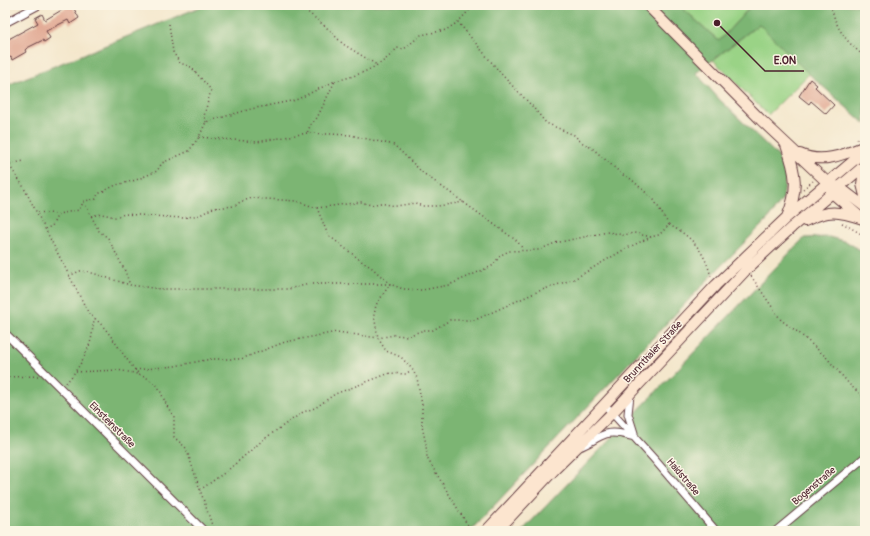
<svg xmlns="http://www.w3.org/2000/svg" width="870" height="536" font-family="Pangolin,sans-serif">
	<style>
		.green { fill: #9ad386; stroke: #727958 }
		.forest { fill: #7bb573; stroke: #626a4f }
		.building { fill: #e1a792 }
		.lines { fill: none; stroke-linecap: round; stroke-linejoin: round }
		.minor-casing { stroke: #643d43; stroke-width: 9 }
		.secondary-casing { stroke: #643d43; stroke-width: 12 }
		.path { stroke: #643d43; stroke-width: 1.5; stroke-dasharray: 1 3; stroke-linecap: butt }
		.minor { stroke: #fff; stroke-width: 7 }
		.secondary { stroke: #fce5cf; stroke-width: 10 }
		.labels { text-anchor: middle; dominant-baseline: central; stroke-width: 3; stroke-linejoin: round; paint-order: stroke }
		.street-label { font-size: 10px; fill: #4a1f2b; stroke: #fcf5e5 }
		.leader { fill: none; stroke: #4a1f2b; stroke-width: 1.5 }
		.callout-dot { fill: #4a1f2b; stroke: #fcf5e5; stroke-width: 1.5 }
		.callout-label { font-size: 11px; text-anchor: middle; font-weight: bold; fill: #4a1f2b; stroke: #fcf5e5; stroke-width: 3; stroke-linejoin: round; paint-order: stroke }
	</style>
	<rect width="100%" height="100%" fill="#fcf5e5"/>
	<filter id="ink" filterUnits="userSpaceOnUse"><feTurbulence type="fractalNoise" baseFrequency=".025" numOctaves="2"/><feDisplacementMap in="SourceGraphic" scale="8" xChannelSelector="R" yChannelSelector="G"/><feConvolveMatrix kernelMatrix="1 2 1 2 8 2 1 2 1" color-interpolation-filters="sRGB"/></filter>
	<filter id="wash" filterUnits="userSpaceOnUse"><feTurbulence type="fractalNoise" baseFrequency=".012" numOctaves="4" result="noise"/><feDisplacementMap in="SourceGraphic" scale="16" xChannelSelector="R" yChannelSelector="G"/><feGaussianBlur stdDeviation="0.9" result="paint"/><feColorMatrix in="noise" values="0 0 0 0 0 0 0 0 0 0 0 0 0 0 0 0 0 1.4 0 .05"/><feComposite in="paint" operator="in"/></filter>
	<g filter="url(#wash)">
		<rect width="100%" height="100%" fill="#f4e7cc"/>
		<path class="green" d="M679 5H752L719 41Z
			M759 24 809 74 768 115 713 60Z"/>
		<path class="forest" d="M205 5H679L719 41 752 5H865V124L809 74 759 24 696 73 719 99 778 156 786 174 783 199 768 219 718 269 470 531H5V86Z
			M829 237 847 242 865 253V531H522L804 238Z"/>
		<g id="blocks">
			<path class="building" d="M70 5H72L79 18 70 24 68 20 46 31 50 38 44 42 43 40 27 48 25 50 26 52 12 60 11 57 8 58 5 53V41L38 23 35 18 42 14 45 20Z
				M810 79 817 85 815 87 834 105 826 114 811 101 809 104 799 96Z"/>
		</g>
	</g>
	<g filter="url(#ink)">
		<use href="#blocks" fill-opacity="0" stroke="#643d43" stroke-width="1"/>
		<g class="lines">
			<defs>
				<path id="minor" d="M5 23 39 5
					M5 333 204 531
					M630 395 628 414 634 433
					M604 404 654 459 716 531
					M579 447C589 444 596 437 606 434 616 431 625 435 635 437
					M776 531 865 457"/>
				<path id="secondary" d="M647 5 761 120 828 183 839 187 865 207
					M786 145C796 173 799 189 787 217
					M800 154C822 164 843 155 865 146
					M865 165 862 184 865 196
					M830 188 832 193 859 216
					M805 221C829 209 838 211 863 219
					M486 531 716 285 786 218 865 151
					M497 531 555 469 613 412 746 270 792 227 865 165"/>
			</defs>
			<use href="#minor" class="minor-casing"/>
			<use href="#secondary" class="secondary-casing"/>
			<path class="path" d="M299 5 326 27 343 44 377 65
				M831 5C836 30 846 41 865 57
				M169 24 173 52 180 63 191 67 211 90 204 116 206 122
				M335 81C358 76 383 66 397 48L404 49 421 35 446 30 458 22 474 5
				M199 137 257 142 307 133 350 135 394 145 423 173 517 241 523 249
				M857 139 865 134
				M5 159 23 186 89 314C111 329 121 356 140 375
				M10 164 24 161
				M803 189 813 181
				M84 202 99 231 108 238 125 271 130 285
				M317 208 361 202 371 205 380 203 396 206 415 203 422 206H438L464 202
				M38 212 58 214
				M91 216 102 214 115 217 125 214 182 218 200 215 213 208 235 206 240 202 252 198 296 201 317 208 328 235 364 263 371 267 390 284 376 305 374 315 378 338 386 351 401 357 412 369 417 378 422 405V426L426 444 427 458 467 524 474 531
				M842 223 865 236
				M669 225C692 236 705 252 711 277
				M45 229 52 226 58 214 79 210 84 201 96 199 98 194 116 185 136 180 157 171 162 163 189 151 199 137 206 122 251 109 296 100 335 81 317 118 311 124 307 133
				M69 276 80 271 89 272 130 285 160 289H288L310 284H390L403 289 422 290 449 285 492 266 501 255 509 251 539 250 555 243 608 232 623 235 634 233 651 237 659 235 669 225 654 200 631 179 623 175 592 148 581 142 574 135 546 123 532 106 503 76 458 22
				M751 276 781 320 799 333 826 357 850 385 865 398
				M135 370 175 366 211 359H241L285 342 337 332 378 338 394 335 407 336 424 330H433L450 320H475L539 291 574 279 625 249 651 237
				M76 372 117 370 134 373 147 378 158 386 167 406 174 417V437L186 448 214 531
				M5 377 39 376
				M66 383C77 371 86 356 91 340 93 333 92 325 95 318
				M200 490 227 471 264 439 303 412 315 408 335 394 390 373 406 374 411 370"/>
			<use href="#minor" class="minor"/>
			<use href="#secondary" class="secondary"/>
		</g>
	</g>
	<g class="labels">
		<g class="street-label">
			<text transform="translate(653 352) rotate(-47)">Brunnthaler Straße</text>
			<text transform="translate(112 425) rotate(45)">Einsteinstraße</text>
			<text transform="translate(683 477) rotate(50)">Haidstraße</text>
			<text transform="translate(814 486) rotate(-40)">Bogenstraße</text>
		</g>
	</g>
	<path class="leader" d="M717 23L765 71H804"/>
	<circle class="callout-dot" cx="717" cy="23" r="4"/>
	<g class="callout-label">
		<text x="785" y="64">E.ON</text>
	</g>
	<rect width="870" height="536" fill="none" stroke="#fcf5e5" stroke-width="20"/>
</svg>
